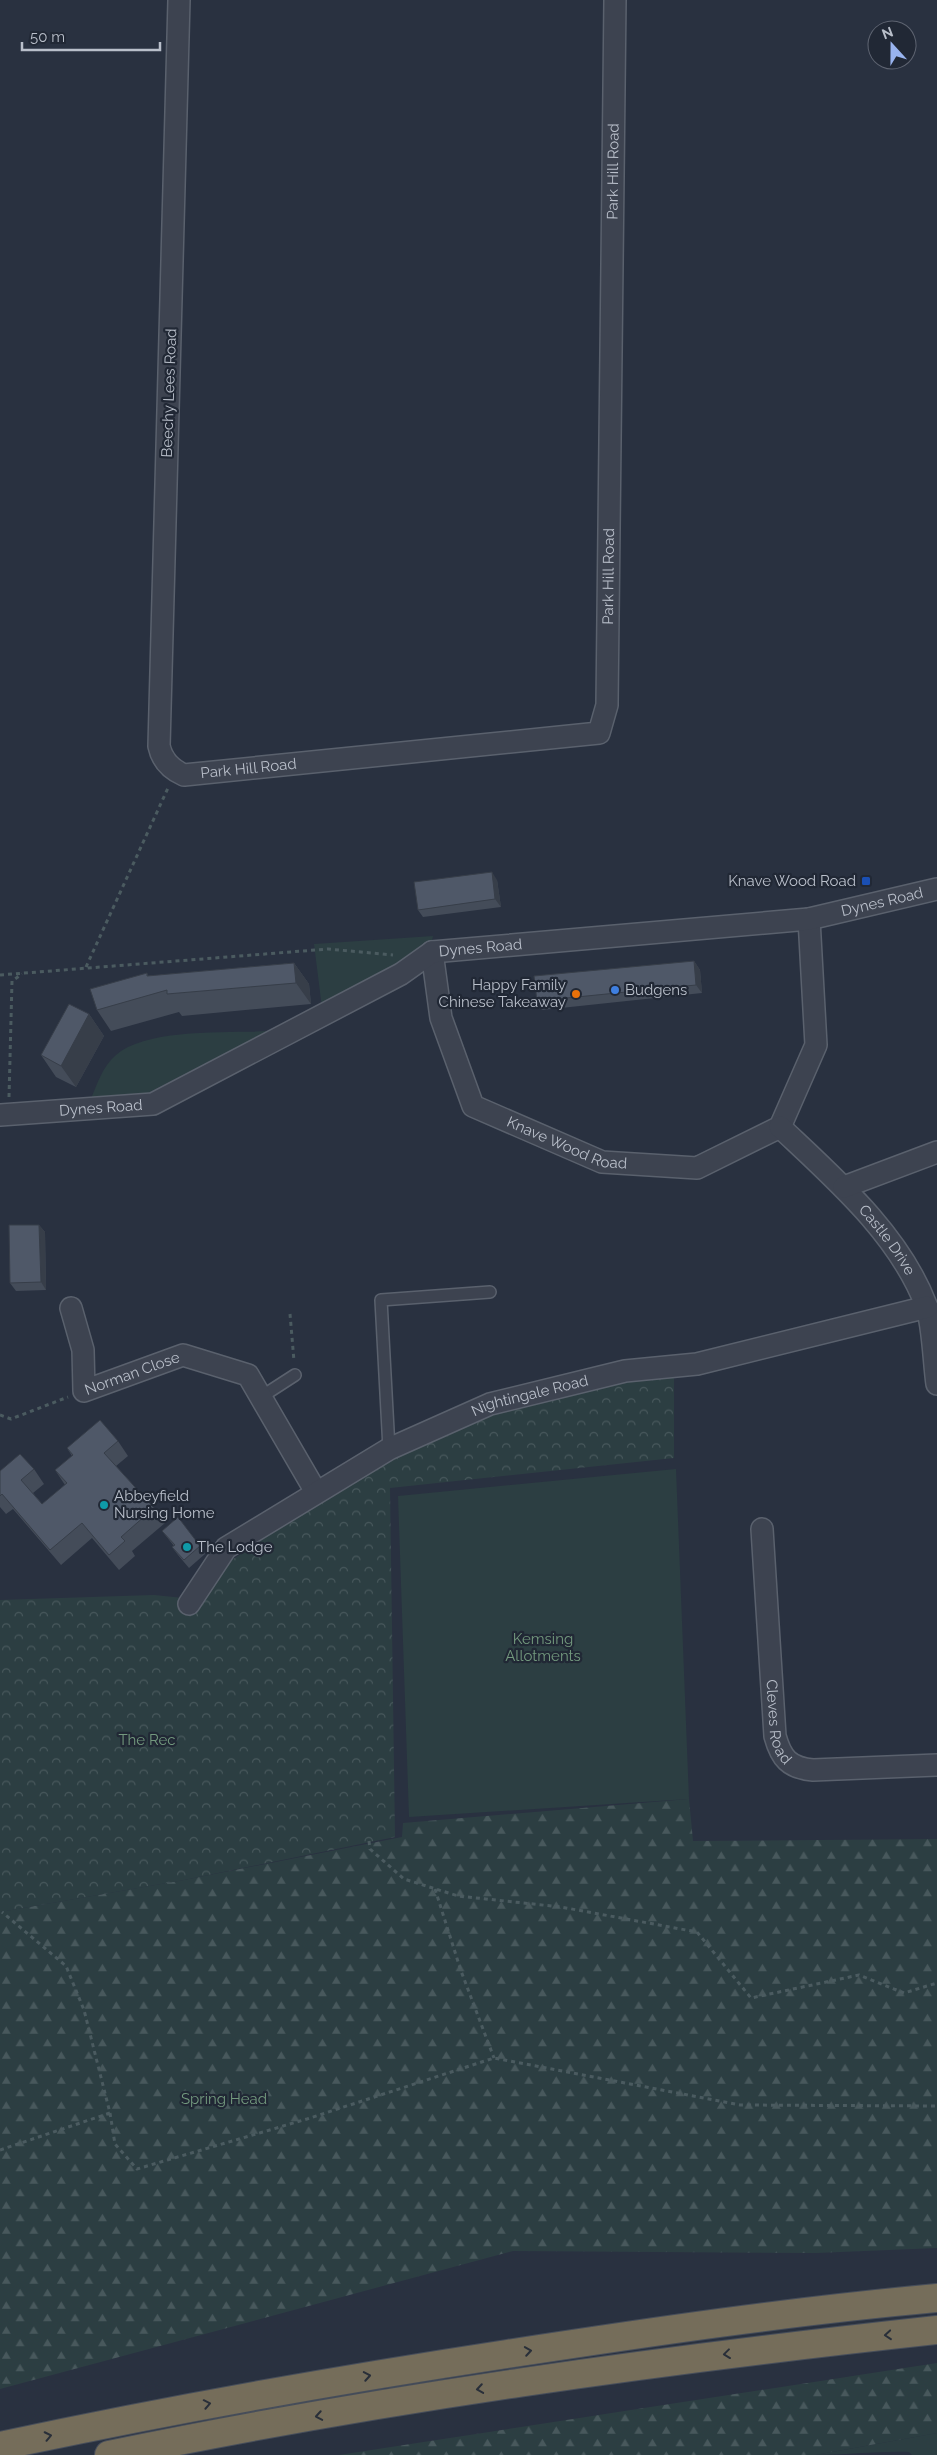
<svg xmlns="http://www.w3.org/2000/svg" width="937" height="2455" font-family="Raleway,sans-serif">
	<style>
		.green { fill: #2c3e42 }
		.forest { fill: url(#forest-firs) }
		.park { fill: url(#park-crowns) }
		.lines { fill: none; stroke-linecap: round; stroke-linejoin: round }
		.lane-casing { stroke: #5a616d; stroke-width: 14 }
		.street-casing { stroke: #5a616d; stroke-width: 24 }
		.highway-casing { stroke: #474e5a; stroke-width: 30 }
		.path { stroke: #4b5b60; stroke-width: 3; stroke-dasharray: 4 4; stroke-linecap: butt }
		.lane { stroke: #3d4350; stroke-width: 11 }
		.street { stroke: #3d4350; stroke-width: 21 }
		.highway { stroke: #756d5a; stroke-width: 28 }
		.wall { fill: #444c59 }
		.shaded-wall { fill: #373e49 }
		.building { fill: #4f5868; stroke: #373e49 }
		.oneway { stroke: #292f39 }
		.transit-dot { fill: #1a4fb4; stroke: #212835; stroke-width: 2 }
		.shop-dot { fill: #3f7fe0; stroke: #212835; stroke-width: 2 }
		.food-dot { fill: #e8710a; stroke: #212835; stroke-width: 2 }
		.culture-dot { fill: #0f9aa8; stroke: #212835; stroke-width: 2 }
		.labels { text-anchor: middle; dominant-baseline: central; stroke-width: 4.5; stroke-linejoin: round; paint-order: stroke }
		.street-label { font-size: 15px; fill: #b9bfca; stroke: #212835 }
		.poi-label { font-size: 15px; fill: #b9bfca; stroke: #212835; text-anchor: start }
		.park-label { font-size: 15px; fill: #73997e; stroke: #212835 }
	</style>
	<defs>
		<pattern id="forest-firs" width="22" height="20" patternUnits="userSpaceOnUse" patternTransform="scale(1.25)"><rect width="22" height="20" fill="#2c3e42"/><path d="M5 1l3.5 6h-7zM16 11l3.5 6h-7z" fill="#48585c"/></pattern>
		<pattern id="park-crowns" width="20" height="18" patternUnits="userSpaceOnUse" patternTransform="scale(1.25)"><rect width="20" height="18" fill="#2c3e42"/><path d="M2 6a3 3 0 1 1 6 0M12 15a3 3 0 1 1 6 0" fill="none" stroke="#48585c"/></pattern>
	</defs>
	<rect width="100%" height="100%" fill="#293140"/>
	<path class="green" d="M433 936 431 945 322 1008 314 944Z
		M268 1031 148 1093 90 1101C97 1085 102 1067 116 1055 146 1028 228 1033 268 1031Z
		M676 1469 689 1799 409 1817 398 1496Z
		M937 2433V2455H912L909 2452C878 2451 847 2455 815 2455Z"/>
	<path class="forest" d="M689 1799 693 1841 937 1839V2248L816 2253 513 2251 0 2389V1912L184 1880 402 1837 403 1823Z
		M937 2363V2433L815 2455H339Z"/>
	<path class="park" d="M674 1375V1458L390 1488 395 1837 184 1880 0 1912V1600L154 1595 202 1600 232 1560 319 1501 402 1451 501 1409 628 1378Z"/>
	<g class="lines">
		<defs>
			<path id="lane" d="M261 1397 295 1375
				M389 1449 381 1300 490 1292"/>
			<g id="street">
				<path id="s1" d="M179 0 159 746C162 760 170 769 184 775L599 733 607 705 615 0"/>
				<path id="s2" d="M432 952 441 1018 473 1106 602 1162 697 1168 780 1127 816 1045 809 919"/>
				<path id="s3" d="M0 1115 153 1104 401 974 432 952 809 919 937 889"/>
				<path id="s4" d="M780 1127C834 1178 899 1234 926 1305 933 1322 934 1364 937 1384"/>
				<path d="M844 1187 937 1152"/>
				<path id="s5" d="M71 1308 83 1350 84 1391 183 1355 248 1375 316 1492"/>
				<path id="s6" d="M762 1529 775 1736C781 1758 789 1768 813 1770L937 1765"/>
				<path id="s7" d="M189 1604 226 1548 389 1449 490 1404 625 1371 697 1364 927 1307"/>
			</g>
			<path id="highway" d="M0 2446C168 2410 337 2380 507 2354 650 2332 793 2311 937 2298
				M109 2455C383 2398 660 2360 937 2330"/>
		</defs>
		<use href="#lane" class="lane-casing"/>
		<use href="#street" class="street-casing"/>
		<use href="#highway" class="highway-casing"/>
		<path class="path" d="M86 967 168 788
			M0 975 328 949 393 955
			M9 1097 12 981 22 974
			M290 1314 294 1361
			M0 1415 11 1419 68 1397
			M369 1841 370 1849 404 1879 458 1896 561 1907 697 1932 751 1998 859 1975 904 1993 937 1983
			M435 1889 461 1971 494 2058
			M110 2113 115 2144 137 2169 307 2119 494 2058 740 2105 937 2106
			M0 2150 110 2113 84 2010 66 1966 2 1912"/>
		<use href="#lane" class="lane"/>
		<use href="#street" class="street"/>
		<use href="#highway" class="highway"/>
	</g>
	<path class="wall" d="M497 880 501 907 423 917 418 910Z
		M694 961 700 970 702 993 542 1010 537 1001Z
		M294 963 309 984 311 1004 182 1016 179 1012 111 1031 97 1010 147 973 148 976Z
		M89 1014 104 1036 76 1087 56 1077 41 1055Z
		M39 1225 45 1232 46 1290 16 1291 10 1283Z
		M118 1441 128 1456 116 1466 154 1508 165 1523 132 1551 135 1556 119 1570 92 1538 61 1565 13 1509 6 1514 0 1507V1471L34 1469 44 1484 33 1493 42 1504 65 1485 55 1470 72 1456 67 1448Z
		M162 1531 200 1546 205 1554 189 1568 178 1555 172 1547 174 1546Z"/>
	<path class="shaded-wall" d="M492 872 497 880 501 907 495 899Z
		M694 961 700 970 702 993 696 985Z
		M294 963 309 984 311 1004 296 983Z
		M89 1014 104 1036 76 1087 61 1066Z
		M39 1225 45 1232 46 1290 41 1282Z"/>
	<path class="building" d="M492 872 495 899 418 910 414 882Z
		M694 961 696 985 537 1001 534 976Z
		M294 963 296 983 167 994V990L97 1010 90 989 147 973V976Z
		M69 1004 89 1014 61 1066 41 1055Z
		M9 1225H39L41 1282 10 1283Z
		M100 1420 118 1441 104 1453 154 1508 121 1537 125 1541 109 1555 82 1523 50 1550 2 1494 0 1496V1471L20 1454 34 1469 21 1480 42 1504 67 1483 55 1470 73 1455 67 1448Z
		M178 1517 200 1546 184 1560 172 1547 175 1545 162 1531Z"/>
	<defs><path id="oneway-chevron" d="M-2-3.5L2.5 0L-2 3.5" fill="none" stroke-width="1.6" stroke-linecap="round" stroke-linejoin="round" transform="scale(1.25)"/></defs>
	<g class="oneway">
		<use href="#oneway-chevron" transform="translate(888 2335) rotate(175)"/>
		<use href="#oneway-chevron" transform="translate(528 2351) rotate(-9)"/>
		<use href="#oneway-chevron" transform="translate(727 2354) rotate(173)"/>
		<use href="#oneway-chevron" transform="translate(367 2376) rotate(-10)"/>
		<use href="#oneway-chevron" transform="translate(480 2389) rotate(171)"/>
		<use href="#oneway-chevron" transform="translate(207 2404) rotate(-11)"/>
		<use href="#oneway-chevron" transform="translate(319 2416) rotate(170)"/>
		<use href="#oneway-chevron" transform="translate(48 2436) rotate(-12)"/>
	</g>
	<rect class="transit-dot" x="861" y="876" width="10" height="10" rx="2.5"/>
	<circle class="shop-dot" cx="615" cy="990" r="5"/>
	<circle class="food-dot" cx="576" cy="994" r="5"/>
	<g class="culture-dot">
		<circle cx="104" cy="1505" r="5"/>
		<circle cx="187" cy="1547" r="5"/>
	</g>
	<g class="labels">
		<g class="street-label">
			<text stroke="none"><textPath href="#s1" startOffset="1766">Park Hill Road</textPath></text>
			<text transform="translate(169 393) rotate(-88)">Beechy Lees Road</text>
			<text stroke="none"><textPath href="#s1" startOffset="1361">Park Hill Road</textPath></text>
			<text stroke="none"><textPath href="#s1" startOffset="851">Park Hill Road</textPath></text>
			<text stroke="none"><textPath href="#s3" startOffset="925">Dynes Road</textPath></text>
			<text stroke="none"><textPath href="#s3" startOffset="520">Dynes Road</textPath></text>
			<text stroke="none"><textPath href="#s3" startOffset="101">Dynes Road</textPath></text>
			<text stroke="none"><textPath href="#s2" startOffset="262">Knave Wood Road</textPath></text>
			<text stroke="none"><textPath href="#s4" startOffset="156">Castle Drive</textPath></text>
			<text stroke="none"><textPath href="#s5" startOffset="136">Norman Close</textPath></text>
			<text stroke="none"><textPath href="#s7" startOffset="409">Nightingale Road</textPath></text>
			<text stroke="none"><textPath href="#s6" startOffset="194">Cleves Road</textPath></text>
		</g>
		<g class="poi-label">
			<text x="856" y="881" text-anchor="end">Knave Wood Road</text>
			<text x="566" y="985" text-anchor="end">Happy Family<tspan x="566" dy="17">Chinese Takeaway</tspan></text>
			<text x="625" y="990">Budgens</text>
			<text x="114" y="1496">Abbeyfield<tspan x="114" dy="17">Nursing Home</tspan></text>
			<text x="197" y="1547">The Lodge</text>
		</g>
		<g class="park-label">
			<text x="543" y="1639">Kemsing<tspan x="543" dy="17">Allotments</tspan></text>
			<text x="147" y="1740">The Rec</text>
			<text x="224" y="2099">Spring Head</text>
		</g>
	</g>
	<g transform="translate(892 45) rotate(339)"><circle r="24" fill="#212835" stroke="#5e6471"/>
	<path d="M0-4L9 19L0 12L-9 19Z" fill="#99b4ef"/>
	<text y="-8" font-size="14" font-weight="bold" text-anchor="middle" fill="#b9bfca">N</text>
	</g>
	<path d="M22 42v8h138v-8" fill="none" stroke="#b9bfca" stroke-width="2.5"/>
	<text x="30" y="42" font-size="15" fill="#b9bfca" stroke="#212835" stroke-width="4" paint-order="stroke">50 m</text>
</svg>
